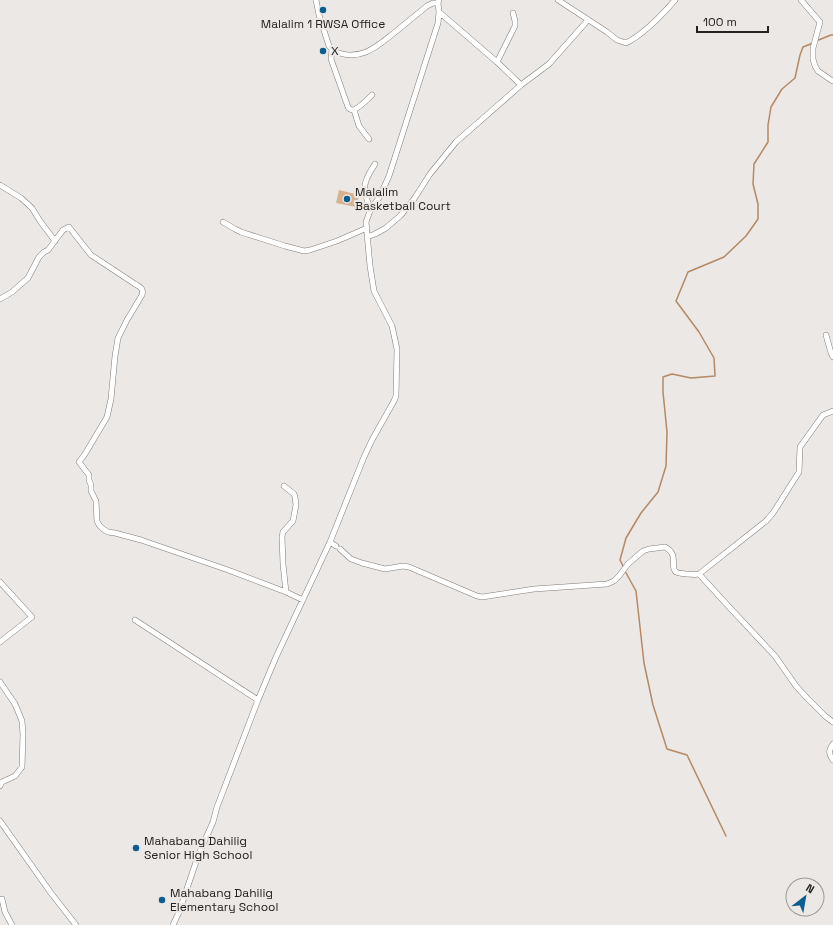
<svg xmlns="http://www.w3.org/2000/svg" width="833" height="925" font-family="'Space Grotesk',sans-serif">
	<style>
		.green { fill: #d8b18f }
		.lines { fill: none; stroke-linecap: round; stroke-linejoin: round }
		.stream { stroke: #b48963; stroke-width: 1.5 }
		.minor-casing { stroke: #7f7c79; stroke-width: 6 }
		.minor { stroke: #fff; stroke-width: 5 }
		.poi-dot { fill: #0c5e90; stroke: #ece8e5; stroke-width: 1.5 }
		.labels { text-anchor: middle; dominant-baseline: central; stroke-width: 4; stroke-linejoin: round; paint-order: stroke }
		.poi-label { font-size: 12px; fill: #232220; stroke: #ece8e5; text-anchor: start }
	</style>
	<rect width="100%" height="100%" fill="#ece8e5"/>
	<path class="green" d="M339 190 359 195 356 207 336 203Z"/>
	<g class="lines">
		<path class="stream" d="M816 41 831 35H833
			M624 568 620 560 626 538 641 513 658 492 666 466 667 432 663 392V377L672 374 691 378 715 376 714 358 699 332 676 301 688 272 724 257 746 236 758 219V204L753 184 754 164 768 142V125L771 107 782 89 795 78 800 55 803 47 813 43
			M625 571 636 591 644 663 653 705 667 749 687 755 726 836"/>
		<defs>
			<path id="minor" d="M316 0 319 15 329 46C337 56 354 57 366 52 376 48 385 40 394 33 405 24 416 15 427 6L433 3H438L439 0
				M558 0 607 32 617 40 626 43C644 34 662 15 675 0
				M801 0 820 22 813 48V59L815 66 818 71 831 80 833 81
				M439 12 497 62 521 85
				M332 50 331 59 348 107C349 109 350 110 353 110 358 109 368 99 372 95
				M497 62 515 26V21L513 13
				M354 110 359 126 369 139
				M0 185 21 198 32 208 40 221 55 241
				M370 211C369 204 366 198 365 192 363 182 370 172 375 164
				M223 222 235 229 241 232 285 246 304 251 310 250 337 241 367 228
				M367 237 375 234 386 228 401 215 414 199 430 174 456 142 521 85 549 64 588 20
				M0 299 12 292 28 278 39 257 44 252 48 250 63 230 69 227 91 255 135 284C140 287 144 288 142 295L127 320 118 338 115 356 111 399 107 417 85 454 79 462 89 475V480L91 485V491L96 501 97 521 99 525 103 529 108 532 115 533 141 540 228 570 286 592 303 600
				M826 335 831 353 833 357
				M284 486 294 494 295 497 296 505 293 521 283 532 282 537 283 564 286 592
				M330 542 336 546
				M340 549 351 559 362 563 385 569 403 566 409 567 477 596 482 597 534 589 607 584 614 581 619 576 628 564 643 551 649 549 665 547C680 555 669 567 676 572 679 574 683 573 686 574 691 574 695 575 699 574L766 521 773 513 799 472 800 447 823 415 833 411
				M699 574 731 609 775 656 796 686 807 698 825 716 833 722
				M0 582 32 617 0 642
				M135 620 258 700
				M0 682 15 704 22 721 23 734 22 767 15 776 2 782 0 786
				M833 744C829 750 828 753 833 760
				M0 821 51 893 76 925
				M2 899 5 912 12 925
				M173 925 179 912 198 856 213 822 217 807 258 700 276 657 330 542 364 457 372 440 394 401 396 396 397 349 392 326 374 291 370 266 366 222 370 211 380 196 389 176 438 23 439 12 438 3"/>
		</defs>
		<use href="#minor" class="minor-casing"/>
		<use href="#minor" class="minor"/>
	</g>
	<g class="poi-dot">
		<circle cx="323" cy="10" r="4"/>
		<circle cx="323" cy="51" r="4"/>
		<circle cx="347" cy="199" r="4"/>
		<circle cx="136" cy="848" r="4"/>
		<circle cx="162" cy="900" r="4"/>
	</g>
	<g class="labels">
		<g class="poi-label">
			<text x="323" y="24" text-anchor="middle">Malalim 1 RWSA Office</text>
			<text x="331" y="51">X</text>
			<text x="355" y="192">Malalim<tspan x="355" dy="14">Basketball Court</tspan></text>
			<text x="144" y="841">Mahabang Dahilig<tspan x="144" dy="14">Senior High School</tspan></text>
			<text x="170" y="893">Mahabang Dahilig<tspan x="170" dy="14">Elementary School</tspan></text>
		</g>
	</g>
	<g transform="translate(805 897) rotate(31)"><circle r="19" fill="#ece8e5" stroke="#9c9996"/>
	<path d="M0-3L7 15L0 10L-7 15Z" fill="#0c5e90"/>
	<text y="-6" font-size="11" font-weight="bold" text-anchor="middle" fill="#232220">N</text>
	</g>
	<path d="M697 26v6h71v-6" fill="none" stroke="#232220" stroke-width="2"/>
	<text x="703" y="26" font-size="12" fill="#232220" stroke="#ece8e5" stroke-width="3" paint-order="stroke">100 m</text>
</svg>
